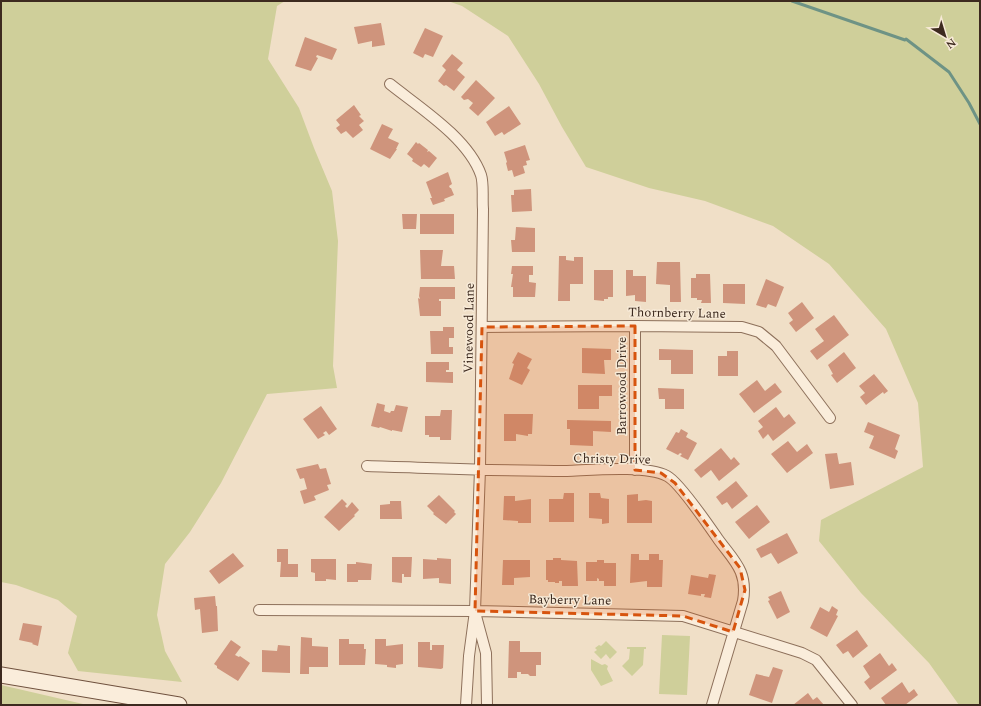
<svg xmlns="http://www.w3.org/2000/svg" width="981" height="706" font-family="Spectral,serif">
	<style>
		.green { fill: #cfcf9a }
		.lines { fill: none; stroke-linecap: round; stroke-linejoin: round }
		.stream { stroke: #6e9385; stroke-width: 3 }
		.building { fill: #cf947c }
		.street-casing { stroke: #8d705b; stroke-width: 12 }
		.secondary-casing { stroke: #6f513e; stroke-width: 17 }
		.street { stroke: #faeddb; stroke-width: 10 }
		.secondary { stroke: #faeddb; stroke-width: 15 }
		.marked { fill: #d7540e; fill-opacity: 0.2; stroke: #d7540e; stroke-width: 3; stroke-dasharray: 8 5; stroke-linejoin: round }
		.labels { text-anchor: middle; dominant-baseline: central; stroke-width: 3; stroke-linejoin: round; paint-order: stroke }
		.street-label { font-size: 13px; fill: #3d2a1f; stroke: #f7ead7 }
	</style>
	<rect width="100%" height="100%" fill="#f0dfc7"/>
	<path class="green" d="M1 1H285L277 6 268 59 299 108 314 148 332 191 338 241 333 366 337 388 267 394 221 483 190 532 165 564 157 615 165 651 182 682 78 671 68 653 77 616 58 600 16 585 1 582Z
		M448 1H980V705H959L929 663 861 593 819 541 821 520 923 467 918 403 886 329 829 264 773 226 705 201 649 188 586 167 562 127 539 84 508 36 462 6Z
		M662 635 690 636 687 695 659 694Z
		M606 641 617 652 610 659 606 654 601 659 594 652 597 650 595 648 599 645 601 646Z
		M627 647H646V649H644L643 665 632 676 622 666 629 659 630 649H627Z
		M591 659 602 665 605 664 608 666 607 669 613 681 601 686 591 670Z
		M1 685 83 704 90 705H1Z"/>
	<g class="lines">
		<path class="stream" d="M792 1 905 40 906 39 949 72 969 103 980 124"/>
	</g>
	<path class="building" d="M381 23 385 45 372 47V41L358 44 354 27Z
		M425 28 443 36 433 57 425 54 423 58 413 53Z
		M305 37 337 49 332 60 317 55 316 57 318 58 311 71 295 66Z
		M452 54 463 63 457 70 465 77 454 91 446 85 444 86 438 81 446 70 442 66Z
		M476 80 495 98 478 116 469 108 473 103 468 99 464 100 461 97Z
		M354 105 361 115 359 116 364 121 359 125 363 130 353 138 346 131 341 134 336 128 340 125 336 120Z
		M509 106 521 124 504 135 502 132 495 136 486 122Z
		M382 124 393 129 388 138 399 143 396 149H397L390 159 370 149Z
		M416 142 418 144 419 143 428 150 427 152 429 151 437 158 429 168 424 164 421 167 412 161 413 159 407 154Z
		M525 145 530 160 526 161 527 165 523 166 525 173 514 177 512 170 508 171 506 163 507 162 504 152Z
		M448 172 452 184 449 186 450 188H451L454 195 444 199 445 201 433 205 430 198H432L426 182Z
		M531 189 532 211 512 212 511 195H514V190Z
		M402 214H417L416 229H403Z
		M420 214H454V234H420Z
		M516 227 535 228V252H512L511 240H515Z
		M420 250H443L441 266H454L455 279H421Z
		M559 256H566V260L574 261V257H583V284H570V301H558Z
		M657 262H680L681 302H670V285L656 284Z
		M512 266H533V275H529V282L536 283 535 297H513V287H511L513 274H511Z
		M594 270H613V297H608V299H604V301L594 300Z
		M626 270H633V276H646V302L635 301V295L626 296Z
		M696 274H710L711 303H701L702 300H697V298H691V278H696Z
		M766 279 784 287 776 307 768 304 766 308 756 305Z
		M723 284H745V304L723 303Z
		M420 287H455V299H439V301H441V316H420L418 298 420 299 419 296Z
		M802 302 814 318 796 332 789 323 793 320 788 313Z
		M834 315 849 335 817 360 810 351 824 341 815 329Z
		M443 327H454V338H449V347H453V354H431L430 331H443Z
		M582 348 611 349V360H604L605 374 582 373Z
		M659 349 693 350V374H671V360H659Z
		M727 351H738V376H718V356H727Z
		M518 352 532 359 527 368 530 370 522 385 509 379 514 364 512 363Z
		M844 352 856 368 837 383 831 375 833 374 828 365Z
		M426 362H449V370H446V372H453V383L426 382Z
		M874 374 888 391 884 394 883 392 866 405 860 397 865 393 859 386Z
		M757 380 765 391 775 383 782 392 754 413 739 394Z
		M578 385H612V396H599V409H578Z
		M658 388 684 389V409H665V399H659Z
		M377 403 385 405 384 411 390 413 391 411H394L396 405 408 407 402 432 392 430V431L380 427 379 428 371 426Z
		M321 406 337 429 329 435 326 431 323 433 325 435 318 439 303 419Z
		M776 407 784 418 789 414 796 423 773 441 768 434 763 439 758 431 763 427 758 421Z
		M441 410H452L451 440H440V437H429V435H425V416H440Z
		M504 414H533L532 434H528V436L516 434V441H504Z
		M567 420 611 421V432L593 431V446L570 445V429H567Z
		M868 422 900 435 895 449 898 451 895 459 869 448 874 436 864 432Z
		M681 429 688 433 686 437 697 443 688 460 680 456 682 454 680 453 678 455 666 449 676 432 679 433Z
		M788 441 797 452 807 444 813 453 787 473 771 454Z
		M721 448 731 460 734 457 740 464 719 481 711 470 701 478 694 470Z
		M837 453 839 464 851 462 854 485 830 489 825 454Z
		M318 464 320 469 326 468 331 484 327 485 329 490 314 496 316 500 304 504 300 491 307 489 304 478 300 479 296 469Z
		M736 481 748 496 732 509 727 502 722 505 716 497Z
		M564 493H574V522H549V499H563Z
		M589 493H600L601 498 609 499V523L602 524V519L589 518Z
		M638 494V501L646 500 652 501V523H627V495Z
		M439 495 455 511 454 512 456 514 446 524 433 514 434 513 427 506Z
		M504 496H515V501L531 499V523H518V521L503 520Z
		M342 499 347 504 345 506 347 508 352 502 359 510 354 515 355 516 339 531 324 517Z
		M390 501H401L402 519H380V505L390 504Z
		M757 505 770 522 749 539 735 522Z
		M787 533 798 553 778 564 771 553 761 558 756 549Z
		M277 549H288V564H298V577H280L281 562H277Z
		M233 553 244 566 219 584 209 571Z
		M631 554H639V560H649V554H659V560H663L662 587H647V581L630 583Z
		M392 557H412L411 577H404V574H402V583L392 582Z
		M437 558 451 559V584L439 583V578L423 579V559L437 560Z
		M553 558H561V560L577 561 578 586H562V581H559V583H555V582H548V580H546V560H553Z
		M311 559H336V580L326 579V581H315V573L311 572Z
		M503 560H530V577L514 578V585H502Z
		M597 560H604V563H616V586H604V581H599V579L597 578V581H586V562H597Z
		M356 562 372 564 371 580H358V582H347V564H356Z
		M709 574 716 575 711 598 704 597 705 594H701V596L688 594 691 575 708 578Z
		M781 591 790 612 777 619 768 601 770 600 768 597Z
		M215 596 216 606H217L218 631 202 633 200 609 195 610 194 598Z
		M832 606 838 610 836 615 838 616 827 637 810 628 820 607 829 612Z
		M23 623 42 626 38 646 32 644 33 643 19 640Z
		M857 630 868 646 853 658 848 651 843 654 836 645Z
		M301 637 312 638V646L328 647V667H309V674H300Z
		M339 639H349V644H364V649H366L365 665H339Z
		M375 639H386V646L403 644V664L396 665V668L387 667V665L375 664Z
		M231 640 241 647 235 655 239 657 240 656 250 663 238 681 217 668V666L214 664Z
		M509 641H520V652H541V665H536V676H530L528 674H521V672H517V678H508Z
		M418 642H430V650H432V645H444L443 668 441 669 418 667Z
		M278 645 290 646V673L262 672V650L277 651Z
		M880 653 889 666 892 663 897 670 870 690 864 682 870 677 863 666Z
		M773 667 783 670 772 703 749 695 756 674 769 677Z
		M902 682 909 693 914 689 918 695 905 705H893L892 704 886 705 881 698Z
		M808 693 813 700 817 697 824 705H793Z"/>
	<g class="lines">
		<defs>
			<path id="street" d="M390 84C420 108 468 138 481 175 484 184 482 200 483 209L480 469 475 611 469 656 466 705
				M635 326V470
				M482 327 635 326 742 327 759 332 776 346 830 418
				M367 466C434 468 501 471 567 471 593 470 645 465 667 476 679 482 709 526 718 539 734 561 748 571 743 601L712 705
				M259 610 475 611 683 616 802 653 816 660 852 705
				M476 616 486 653 487 705"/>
			<path id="secondary" d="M1 675 179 705"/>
		</defs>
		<use href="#street" class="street-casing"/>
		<use href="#secondary" class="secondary-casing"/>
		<use href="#street" class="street"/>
		<use href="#secondary" class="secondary"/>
	</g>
	<path class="marked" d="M635 326V470L661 473 675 483 740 568 745 590 733 632 683 616 475 611 482 327Z"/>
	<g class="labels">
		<g class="street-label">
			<text transform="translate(677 313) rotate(1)">Thornberry Lane</text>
			<text transform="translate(469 328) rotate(-89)">Vinewood Lane</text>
			<text transform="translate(622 386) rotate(-90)">Barrowood Drive</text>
			<text transform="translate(612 459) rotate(1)">Christy Drive</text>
			<text transform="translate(570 600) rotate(1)">Bayberry Lane</text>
		</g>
	</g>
	<rect width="981" height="706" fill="none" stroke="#3d2a1f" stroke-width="4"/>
	<g transform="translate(945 36) rotate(142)" stroke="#f7ead7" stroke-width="3" paint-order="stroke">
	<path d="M0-3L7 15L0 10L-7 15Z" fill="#3d2a1f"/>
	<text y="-6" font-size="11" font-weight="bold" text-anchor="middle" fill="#3d2a1f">N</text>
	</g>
</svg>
